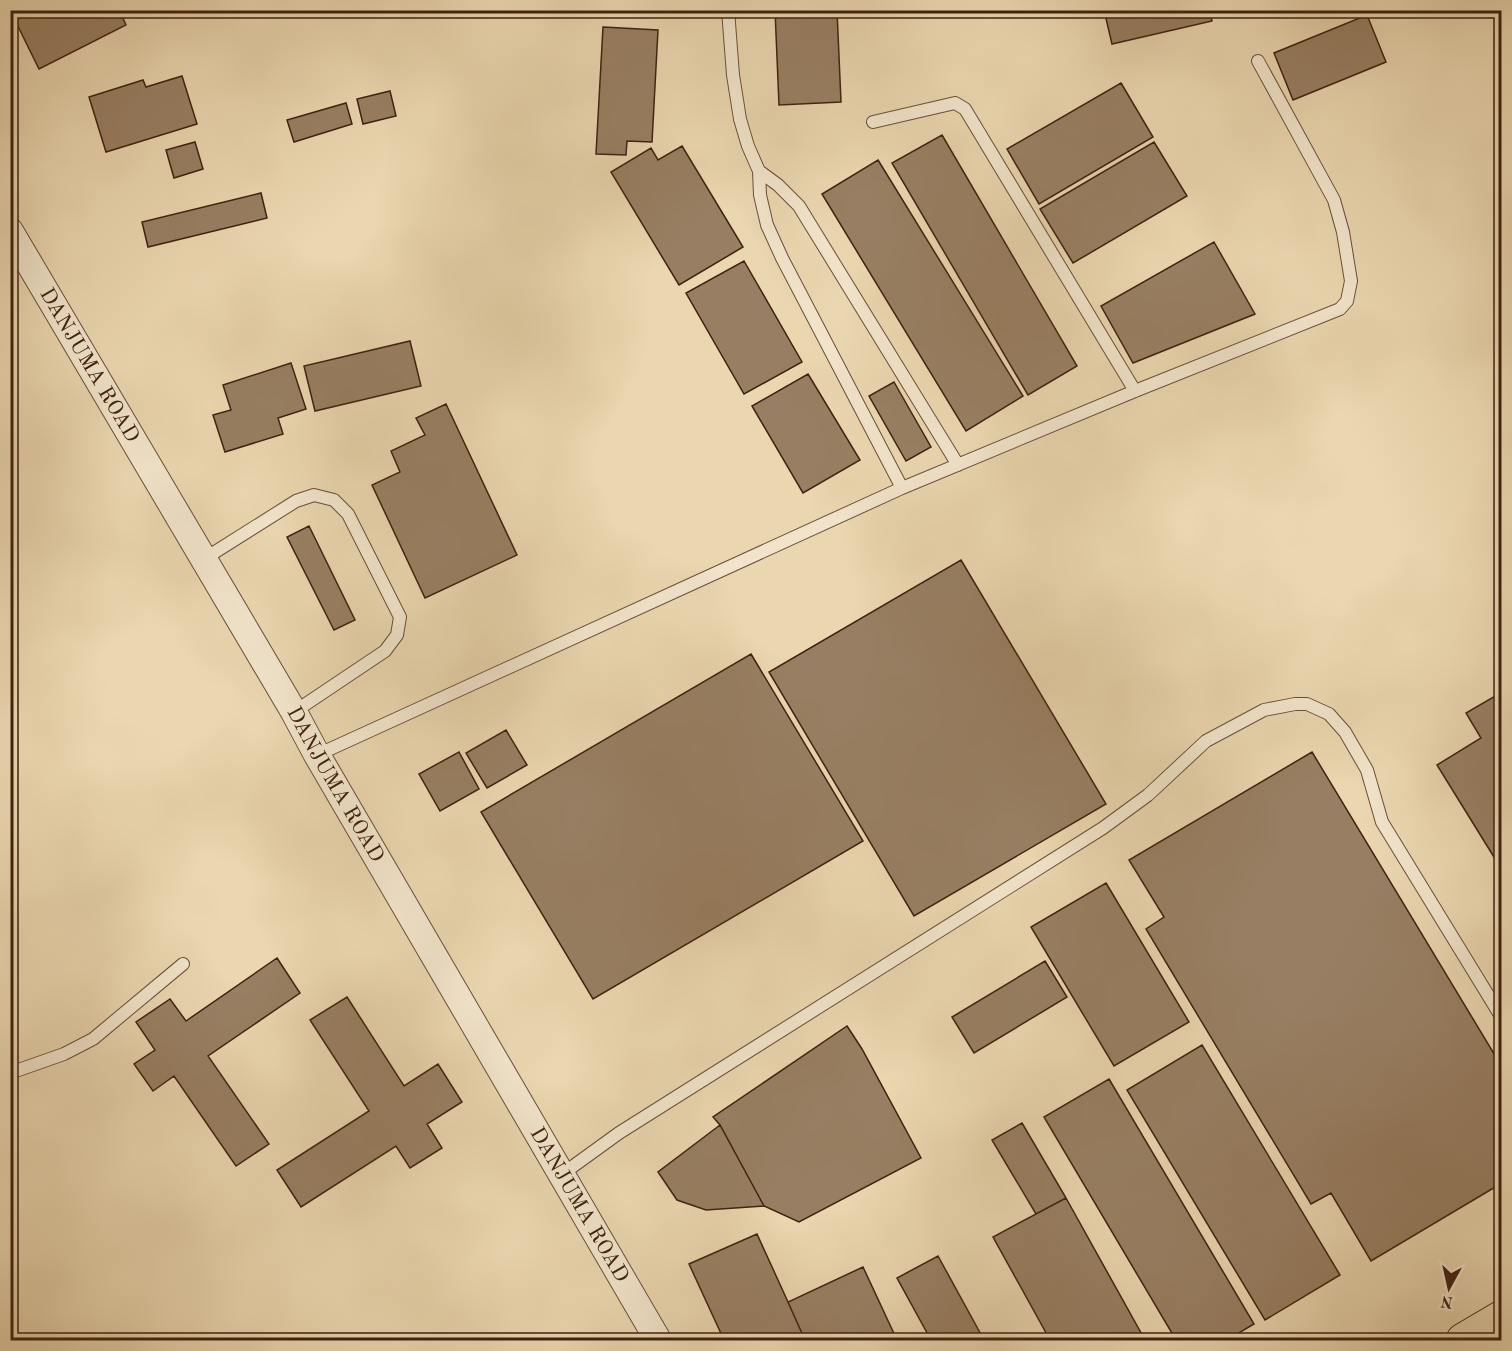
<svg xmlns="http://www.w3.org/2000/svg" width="1512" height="1351" font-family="'Old Standard TT',serif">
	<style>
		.building { fill: #987f63; stroke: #3f2110; stroke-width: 1.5 }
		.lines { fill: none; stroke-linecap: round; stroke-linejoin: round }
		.service-casing { stroke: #6a4e38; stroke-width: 14 }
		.minor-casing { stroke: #6a4e38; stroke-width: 28 }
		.primary-casing { stroke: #3f2110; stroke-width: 35 }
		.service { stroke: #f1e4cb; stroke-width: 12 }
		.minor { stroke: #f1e4cb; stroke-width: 26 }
		.primary { stroke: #ead6af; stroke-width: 33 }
		.labels { text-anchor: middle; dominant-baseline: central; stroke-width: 5; stroke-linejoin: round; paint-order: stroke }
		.street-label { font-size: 21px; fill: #3f2110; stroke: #f1e4cb }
	</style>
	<rect width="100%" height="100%" fill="#ead6af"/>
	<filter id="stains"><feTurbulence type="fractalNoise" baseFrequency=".00333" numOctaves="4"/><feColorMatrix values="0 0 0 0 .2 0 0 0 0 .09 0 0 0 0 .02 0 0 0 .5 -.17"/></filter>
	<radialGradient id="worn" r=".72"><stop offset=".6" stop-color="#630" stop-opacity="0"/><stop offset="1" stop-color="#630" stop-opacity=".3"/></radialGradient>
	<path class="building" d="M10 10H119L126 25 39 69Z
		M393 10H421V11L394 15Z
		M600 10H663V16L600 13Z
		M775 10H837L841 102 779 105Z
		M1104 10H1209L1212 21 1112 44Z
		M1367 15 1386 62 1293 100 1274 53Z
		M603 27 658 30 652 142 627 141 626 155 596 154Z
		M182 76 197 124 106 152 89 97 143 80 146 87Z
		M1121 83 1153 137 1039 204 1007 149Z
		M390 91 396 116 363 124 357 99Z
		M346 103 352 124 294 142 287 120Z
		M942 135 1077 366 1028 395 892 163Z
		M195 142 203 169 174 178 166 150Z
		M1154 142 1187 196 1073 263 1040 209Z
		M682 146 743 247 679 285 611 172 651 148 658 160Z
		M878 160 1023 396 966 431 822 194Z
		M261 193 267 218 148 247 142 222Z
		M1214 242 1255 314 1133 363 1101 306Z
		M744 261 802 362 744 394 686 293Z
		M410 341 421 386 315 411 304 366Z
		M291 363 306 409 278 418 283 434 225 452 213 415 231 410 223 385Z
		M808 374 860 460 803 493 752 406Z
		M894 382 931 447 906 461 869 396Z
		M446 404 517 555 425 598 372 485 400 472 391 451 425 435 416 418Z
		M309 526 355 620 334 630 287 537Z
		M961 560 1106 804 914 916 769 672Z
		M751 654 863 841 593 999 481 812Z
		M1502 692V870L1437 765 1481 738 1466 713Z
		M506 730 527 765 487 788 466 753Z
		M459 752 479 789 440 811 419 774Z
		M1312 752 1502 1067V1183L1371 1261 1331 1193 1311 1204 1146 929 1164 917 1129 860Z
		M1106 883 1189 1022 1114 1066 1031 927Z
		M277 958 300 993 208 1056 269 1144 236 1166 174 1076 153 1091 134 1064 155 1050 136 1022 170 999 186 1021Z
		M1045 961 1067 997 974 1053 952 1017Z
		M347 997 404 1086 438 1064 462 1102 427 1124 442 1148 410 1168 396 1146 301 1207 277 1170 369 1111 310 1020Z
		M847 1026 862 1049 921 1158 799 1222 764 1206 720 1125 713 1117Z
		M1202 1045 1340 1275 1265 1320 1127 1090Z
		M1109 1079 1254 1324 1227 1340H1176L1044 1117Z
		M1022 1123 1066 1198 1036 1214 992 1140Z
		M720 1125 764 1206 706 1210 677 1200 658 1172Z
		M1066 1198 1145 1340H1050L993 1237Z
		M757 1234 788 1302 805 1340H724L689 1264Z
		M938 1256 984 1340H931L897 1278Z
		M863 1267 897 1340H805L788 1302Z"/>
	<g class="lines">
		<defs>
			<path id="service" d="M728 10 733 75 740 119 748 146 759 171 760 195 767 225 782 258 902 488
				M873 122 955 103 965 109 1135 391
				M759 171 778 185 799 206 958 465
				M204 559 296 501 314 495 334 500 348 514 400 617 397 635 385 651 294 712
				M317 755 902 488 1135 391 1340 309 1347 301 1351 281 1343 232 1334 200 1258 61
				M10 1073 64 1054 93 1039 183 964
				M561 1175 619 1133 1103 828 1148 795 1206 741 1264 710 1295 704H1307L1329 714 1345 732 1367 770 1382 822 1502 1018"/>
			<g id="minor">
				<path id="s1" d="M10 231 294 712 317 755 658 1340"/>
			</g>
			<path id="primary" d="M1463 1340 1502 1317"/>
		</defs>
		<use href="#service" class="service-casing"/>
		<use href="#minor" class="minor-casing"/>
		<use href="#primary" class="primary-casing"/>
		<use href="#service" class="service"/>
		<use href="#minor" class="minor"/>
		<use href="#primary" class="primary"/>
	</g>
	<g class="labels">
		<g class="street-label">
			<text stroke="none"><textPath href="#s1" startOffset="156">DANJUMA ROAD</textPath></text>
			<text stroke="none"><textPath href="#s1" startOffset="642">DANJUMA ROAD</textPath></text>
			<text stroke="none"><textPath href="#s1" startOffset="1128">DANJUMA ROAD</textPath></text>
		</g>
	</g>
	<rect width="1512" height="1351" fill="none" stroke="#ead6af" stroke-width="36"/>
	<rect x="12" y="12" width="1488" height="1327" fill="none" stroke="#3f2110" stroke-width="3"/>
	<rect x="18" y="18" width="1476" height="1315" fill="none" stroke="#3f2110" stroke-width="1.5"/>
	<g transform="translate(1449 1288) rotate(188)" stroke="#f1e4cb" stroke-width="4.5" paint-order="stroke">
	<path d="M0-4.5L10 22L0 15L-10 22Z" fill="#3f2110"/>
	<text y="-9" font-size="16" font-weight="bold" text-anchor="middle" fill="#3f2110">N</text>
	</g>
	<rect width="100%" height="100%" filter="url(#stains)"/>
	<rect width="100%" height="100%" fill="url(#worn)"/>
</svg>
